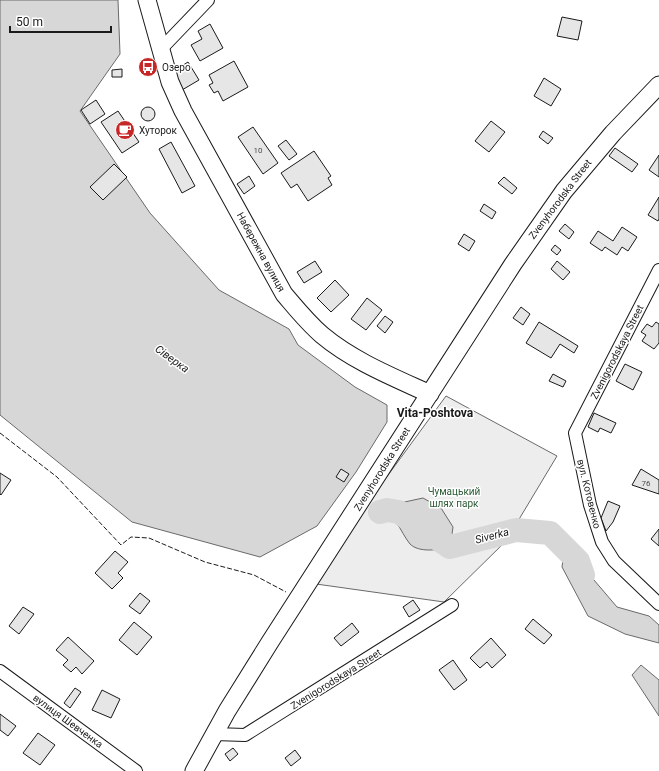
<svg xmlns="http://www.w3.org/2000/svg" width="659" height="771" font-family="Roboto,sans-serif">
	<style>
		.green { fill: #ededed; stroke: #6a6a6a }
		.water { fill: #d7d7d7; stroke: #6a6a6a }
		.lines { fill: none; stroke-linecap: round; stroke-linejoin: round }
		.river { stroke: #d7d7d7; stroke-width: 24 }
		.building { fill: #e6e6e6; stroke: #1a1a1a }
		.street-casing { stroke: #1a1a1a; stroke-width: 14 }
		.secondary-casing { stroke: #1a1a1a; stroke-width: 19 }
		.street { stroke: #fff; stroke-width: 12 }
		.secondary { stroke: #fff; stroke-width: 17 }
		.fence { stroke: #1a1a1a; stroke-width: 1; stroke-dasharray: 5 2; stroke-linecap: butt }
		.labels { text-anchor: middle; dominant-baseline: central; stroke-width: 3; stroke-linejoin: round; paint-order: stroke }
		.number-label { font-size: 8px; fill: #4d4d4d }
		.poi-label { font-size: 10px; fill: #1a1a1a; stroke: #fff; text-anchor: start }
		.street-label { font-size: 10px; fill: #1a1a1a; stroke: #fff }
		.park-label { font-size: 10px; fill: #2b5a34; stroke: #fff }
		.water-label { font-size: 11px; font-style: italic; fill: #1a1a1a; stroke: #fff }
		.quarter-label { font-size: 12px; font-weight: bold; fill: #1a1a1a; stroke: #fff }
	</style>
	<rect width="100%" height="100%" fill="#fff"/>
	<path class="green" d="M446 396 557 456 506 541 444 602 309 583Z"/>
	<path class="water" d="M0 0H118L120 54 80 111 150 213 219 290 289 329 298 345 355 387 387 405V422L356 472 317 526 260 557 132 522 0 415Z
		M423 498 441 508 453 527 450 547C439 550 419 553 410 544 405 538 401 529 396 522L400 503Z
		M574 542 591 565 588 573 617 607 649 616 659 625V643L625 634 588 616 562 567 565 545Z
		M641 665 659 680V716L632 675Z"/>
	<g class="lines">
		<path class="river" d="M380 512 387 510 399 512 450 547 516 530 550 533 578 561 583 575"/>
	</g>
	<path class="building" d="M562 17 582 21 578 40 557 36Z
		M210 24 223 48 200 61 191 45 202 39 198 31Z
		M234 61 248 87 223 101 218 91 214 93 209 85 213 83 209 75Z
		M188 62 199 80 182 90 171 73Z
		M122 69V77H112V70Z
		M544 78 561 89 551 106 534 96Z
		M96 100 105 114 90 124 81 110Z
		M141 114a7 7 0 1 1 14 0a7 7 0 1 1-14 0Z
		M118 111 139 142 122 153 101 122Z
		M491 121 505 132 489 152 475 141Z
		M253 127 278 163 263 174 238 137Z
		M543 131 553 138 548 144 539 137Z
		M286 140 297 154 289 160 278 146Z
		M171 142 195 186 182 193 159 149Z
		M615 148 638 164 632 172 609 156Z
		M314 151 331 176 328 178 332 185 308 201 297 184 291 188 281 173Z
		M659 155V177L649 170Z
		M114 164 127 177 103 200 90 187Z
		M249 176 255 186 244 194 237 184Z
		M504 177 517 188 512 194 498 183Z
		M659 197V219L658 221 648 215Z
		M484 204 496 212 492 219 480 211Z
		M565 224 574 232 569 239 559 231Z
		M622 227 637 237 628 251 622 247 617 255 605 247 602 251 590 243 598 231 613 241Z
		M464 234 475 241 469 251 458 244Z
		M555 245 561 250 557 255 551 250Z
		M315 261 322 272 304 283 297 272Z
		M557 261 570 272 563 280 551 269Z
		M335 280 349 295 331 312 317 298Z
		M367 298 382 310 366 330 351 319Z
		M521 307 530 314 523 325 513 318Z
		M385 316 393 322 385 333 377 326Z
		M539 322 578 346 574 353 560 344 551 358 526 343Z
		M656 322 659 324V343L654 349 642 341 646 335 641 332 647 324 652 327Z
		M625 364 642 372 633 390 616 381Z
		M553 374 566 381 563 387 549 381Z
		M594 413 616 423 611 433 600 428 598 432 588 427Z
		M341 469 349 474 344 482 336 477Z
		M641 469 659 480V494L632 485Z
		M0 473 11 480 1 495 0 494Z
		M608 501 620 506 613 522 606 531 601 518Z
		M659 529V546L651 539Z
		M115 551 128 562 118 573 123 578 112 589 95 573Z
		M140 593 150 601 140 614 129 606Z
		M413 600 420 610 409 617 403 607Z
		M23 607 34 614 19 634 9 626Z
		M533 619 552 635 544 644 525 629Z
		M134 622 152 637 137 655 119 640Z
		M352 623 359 632 341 646 334 638Z
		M68 637 94 661 82 674 76 667 71 672 63 665 68 660 56 650Z
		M491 638 506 655 492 668 487 662 480 668 470 658Z
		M453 660 467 680 454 690 439 670Z
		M75 688 81 692 70 708 64 703Z
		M102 690 120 699 111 718 92 710Z
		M0 714 16 726 8 736 0 730Z
		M38 733 55 745 40 765 23 753Z
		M233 748 238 754 230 761 225 754Z
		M295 750 301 758 291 766 285 758Z"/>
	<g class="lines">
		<defs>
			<path id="street" d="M161 49 208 0
				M659 270 575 433 590 505 602 542 614 561 659 604
				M0 671 136 771
				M214 734 245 735 452 605"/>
			<path id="secondary" d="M147 0 170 82 183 111 284 294C296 308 307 322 322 335 353 361 393 377 430 394
				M194 771 227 711 270 642 513 264 564 191 613 133 659 85"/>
		</defs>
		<use href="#street" class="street-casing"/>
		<use href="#secondary" class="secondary-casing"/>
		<use href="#street" class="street"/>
		<use href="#secondary" class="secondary"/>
		<path class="fence" d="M0 433 57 477 121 545 131 537 149 538 205 562 254 575 286 592"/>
	</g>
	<defs>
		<symbol id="bus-disc" viewBox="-11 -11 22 22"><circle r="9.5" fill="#c62828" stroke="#fff"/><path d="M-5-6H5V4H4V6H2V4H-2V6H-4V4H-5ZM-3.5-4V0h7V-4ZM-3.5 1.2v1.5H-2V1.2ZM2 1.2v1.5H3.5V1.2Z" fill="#fff"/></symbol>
		<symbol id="cafe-disc" viewBox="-11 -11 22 22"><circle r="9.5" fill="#c62828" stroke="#fff"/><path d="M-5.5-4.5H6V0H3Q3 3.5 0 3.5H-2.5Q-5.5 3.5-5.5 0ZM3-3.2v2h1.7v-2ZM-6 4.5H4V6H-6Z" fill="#fff"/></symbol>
	</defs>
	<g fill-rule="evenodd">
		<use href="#bus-disc" x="137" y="56" width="22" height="22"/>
		<use href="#cafe-disc" x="114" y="119" width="22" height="22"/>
	</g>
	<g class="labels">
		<g class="number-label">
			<text x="258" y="150">10</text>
			<text x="646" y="483">76</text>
		</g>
		<g class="poi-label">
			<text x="162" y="67">Озеро</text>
			<text x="139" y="130">Хуторок</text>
		</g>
		<g class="street-label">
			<text transform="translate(560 199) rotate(-53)">Zvenyhorodska Street</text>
			<text transform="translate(261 252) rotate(61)">Набережна вулиця</text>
			<text transform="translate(617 352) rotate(-63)">Zvenigorodskaya Street</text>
			<text transform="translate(382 469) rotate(-58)">Zvenyhorodska Street</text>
			<text transform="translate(589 494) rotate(76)">вул. Котовенко</text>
			<text transform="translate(336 679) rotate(-32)">Zvenigorodskaya Street</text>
			<text transform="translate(68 721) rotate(36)">вулиця Шевченка</text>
		</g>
		<g class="park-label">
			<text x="454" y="491">Чумацький<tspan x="454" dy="12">шлях парк</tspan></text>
		</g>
		<g class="water-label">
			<text transform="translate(172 359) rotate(36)">Сіверка</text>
			<text transform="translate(492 536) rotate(-15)">Siverka</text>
		</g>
		<g class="quarter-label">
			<text x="435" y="413">Vita-Poshtova</text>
		</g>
	</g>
	<path d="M10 26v6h101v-6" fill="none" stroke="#1a1a1a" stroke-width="2"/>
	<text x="16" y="26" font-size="12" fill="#1a1a1a" stroke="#ffffff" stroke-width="3" paint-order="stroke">50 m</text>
</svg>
